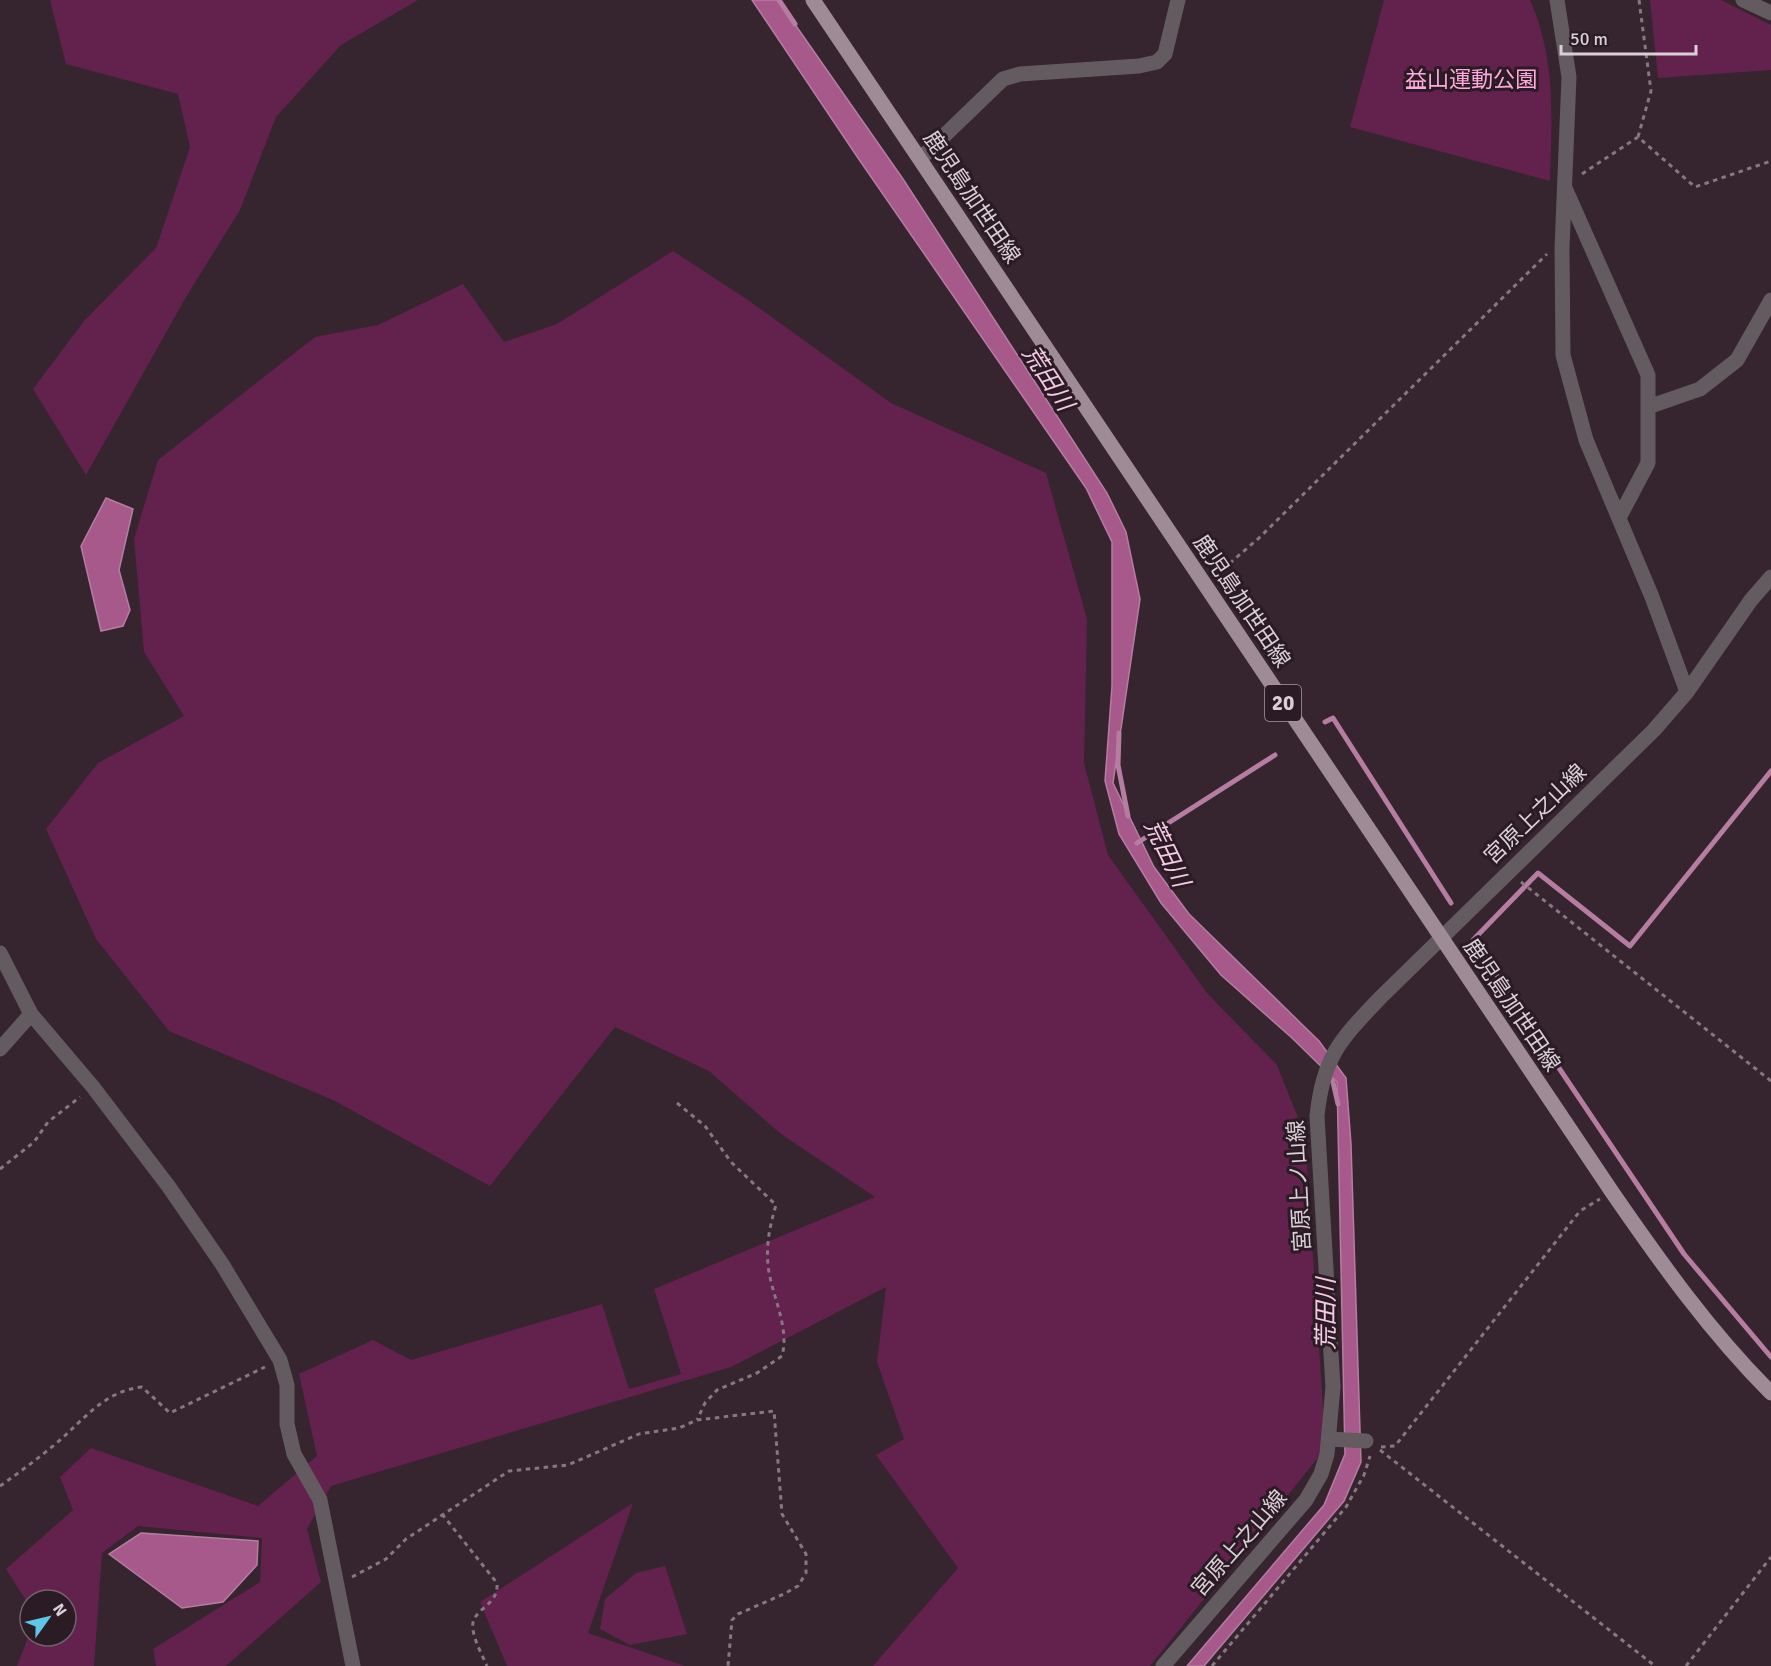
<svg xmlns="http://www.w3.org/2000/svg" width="1771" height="1666" font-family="Signika,'Noto Sans JP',sans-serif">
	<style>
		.green { fill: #63214e }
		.water { fill: #a6598a; stroke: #b67ca1; stroke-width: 1.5 }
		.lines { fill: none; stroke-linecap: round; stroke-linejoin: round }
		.stream { stroke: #b67ca1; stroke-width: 5 }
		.path { stroke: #867780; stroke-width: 3; stroke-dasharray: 4.5 4.5; stroke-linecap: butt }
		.minor { stroke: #645b61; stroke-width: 15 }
		.major { stroke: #9e8b96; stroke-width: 15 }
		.labels { text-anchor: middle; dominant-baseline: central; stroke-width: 6; stroke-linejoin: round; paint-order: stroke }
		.shield { fill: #2b1b25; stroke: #a699a1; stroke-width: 1.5 }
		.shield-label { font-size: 21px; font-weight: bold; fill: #dbcfd6 }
		.park-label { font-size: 22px; fill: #fda9dc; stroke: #2b1b25 }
		.street-label { font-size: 22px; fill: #dbcfd6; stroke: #2b1b25 }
		.water-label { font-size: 24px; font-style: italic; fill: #f6cae3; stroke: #2b1b25 }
	</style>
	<rect width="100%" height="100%" fill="#36242f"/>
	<path class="green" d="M50 0H418L341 45 276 117 240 210 186 297 86 475 33 389 84 321 156 248 190 147 178 94 66 64Z
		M1384 0H1530C1556 58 1552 119 1550 181L1350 127Z
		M1650 0H1721L1771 25V70L1658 78Z
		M673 251 748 300 891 403 1046 473 1087 619 1084 763 1108 855 1207 993 1277 1065 1305 1135 1325 1438 1317 1459 1150 1666H873L958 1568 876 1455 904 1439 877 1362 886 1287 731 1367 331 1486 307 1529 321 1582 226 1666H156L153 1649 260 1582 262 1538 138 1526 102 1553 94 1666H17L30 1632V1636H66V1600H30V1607L6 1569 73 1510 60 1477 91 1448 258 1506 317 1456 299 1374 373 1340 411 1360 602 1304 629 1389 681 1374 654 1289 875 1197 781 1134 709 1071 615 1027 490 1186 333 1100 169 1031 96 939 46 829 98 763 184 716 144 652 134 539 158 460 315 337 378 325 463 284 504 342 557 324Z
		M633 1503 588 1633 685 1666H507L480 1602Z
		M665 1566 687 1634 630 1645 600 1629 605 1599 636 1573Z"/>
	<path class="water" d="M752 0H778L903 179 1107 493 1126 532 1140 599 1113 783 1154 867 1189 914 1319 1041 1346 1078 1351 1144 1361 1462 1344 1501 1204 1666H1187L1324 1505 1345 1454 1337 1082 1292 1038 1221 975 1161 903 1119 834 1105 781 1112 686V542L1086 488 858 158Z
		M106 498 133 509 119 570 130 610 123 626 101 631 81 546Z
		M141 1533 258 1541 257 1565 223 1602 182 1608 109 1554Z"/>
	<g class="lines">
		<path class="stream" d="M779 0 795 24
			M1325 722 1333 718 1451 903
			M1119 733 1118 765 1128 816
			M1771 771 1630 946 1538 873 1473 940 1684 1254 1771 1357
			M1137 843 1275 755
			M1328 1076 1333 1082 1338 1104"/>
		<path class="path" d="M1638 137 1651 91 1639 0
			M1582 174 1638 137 1695 187 1771 161
			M1216 575 1259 538 1547 254
			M1521 882 1771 1081
			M677 1103 705 1126 731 1162 776 1205C770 1225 766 1244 768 1265 771 1295 790 1326 782 1356L757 1373 717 1390 705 1403 697 1420
			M0 1169 34 1142 48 1122 80 1097
			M1381 1447 1395 1446 1580 1211 1600 1199
			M1380 1450 1655 1666
			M0 1486C20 1472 40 1457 59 1441 85 1418 105 1391 142 1387L170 1413 265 1367
			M442 1514 497 1583C499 1608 469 1608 473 1630 475 1642 482 1655 487 1666
			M352 1577 386 1559 406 1539 509 1471 568 1465 639 1434 679 1428 697 1420 774 1411 782 1514 806 1554V1573L798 1586 784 1594 738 1614 732 1620 728 1666
			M1212 1666 1346 1507 1364 1475 1370 1456
			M1686 1666 1771 1557"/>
		<path class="minor" d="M1557 0 1569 77 1562 248 1563 355 1586 440 1652 597 1687 692
			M1743 0 1771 13
			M920 159 1003 79 1020 74 1139 66 1157 62 1165 54 1178 0
			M1565 188 1648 375V463L1620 516
			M1648 407 1700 389 1737 360 1771 300
			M0 953 31 1014 93 1087 169 1187 222 1264 280 1360 287 1385V1424L294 1454 320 1500 353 1666
			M0 1049 31 1014
			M1329 1439 1366 1441
			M1163 1666 1306 1500 1321 1474 1327 1454 1333 1387 1317 1116C1323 1056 1341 1039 1381 997L1654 730 1687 692 1751 600 1771 577"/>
		<path class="major" d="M813 0 1612 1192C1661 1263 1710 1332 1771 1393"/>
	</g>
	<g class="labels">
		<rect class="shield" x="1265" y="685" width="36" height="36" rx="4.5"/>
		<g class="shield-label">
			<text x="1283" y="703">20</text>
		</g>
		<g class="park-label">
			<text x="1471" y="79">益山運動公園</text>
		</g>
		<g class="street-label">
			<text transform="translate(972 197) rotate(56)">鹿児島加世田線</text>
			<text transform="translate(1242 601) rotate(56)">鹿児島加世田線</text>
			<text transform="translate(1535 814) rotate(-44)">宮原上之山線</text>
			<text transform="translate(1512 1005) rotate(56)">鹿児島加世田線</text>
			<text transform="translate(1299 1186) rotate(-93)">宮原上ノ山線</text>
			<text transform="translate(1239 1543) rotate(-49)">宮原上之山線</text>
		</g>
		<g class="water-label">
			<text transform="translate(1048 378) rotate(57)">荒田川</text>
			<text transform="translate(1167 853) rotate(64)">荒田川</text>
			<text transform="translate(1326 1314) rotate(-90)">荒田川</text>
		</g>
	</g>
	<g transform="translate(48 1618) rotate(56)"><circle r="28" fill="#2b1b25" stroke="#71636c" stroke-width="1.5"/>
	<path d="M0-4.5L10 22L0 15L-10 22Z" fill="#5dc7e8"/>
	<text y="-9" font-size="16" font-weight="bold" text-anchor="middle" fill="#dbcfd6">N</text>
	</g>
	<path d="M1561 45v9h135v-9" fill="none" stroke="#dbcfd6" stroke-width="3"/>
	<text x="1570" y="45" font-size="18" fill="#dbcfd6" stroke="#2b1b25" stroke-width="4.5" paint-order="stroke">50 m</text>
</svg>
